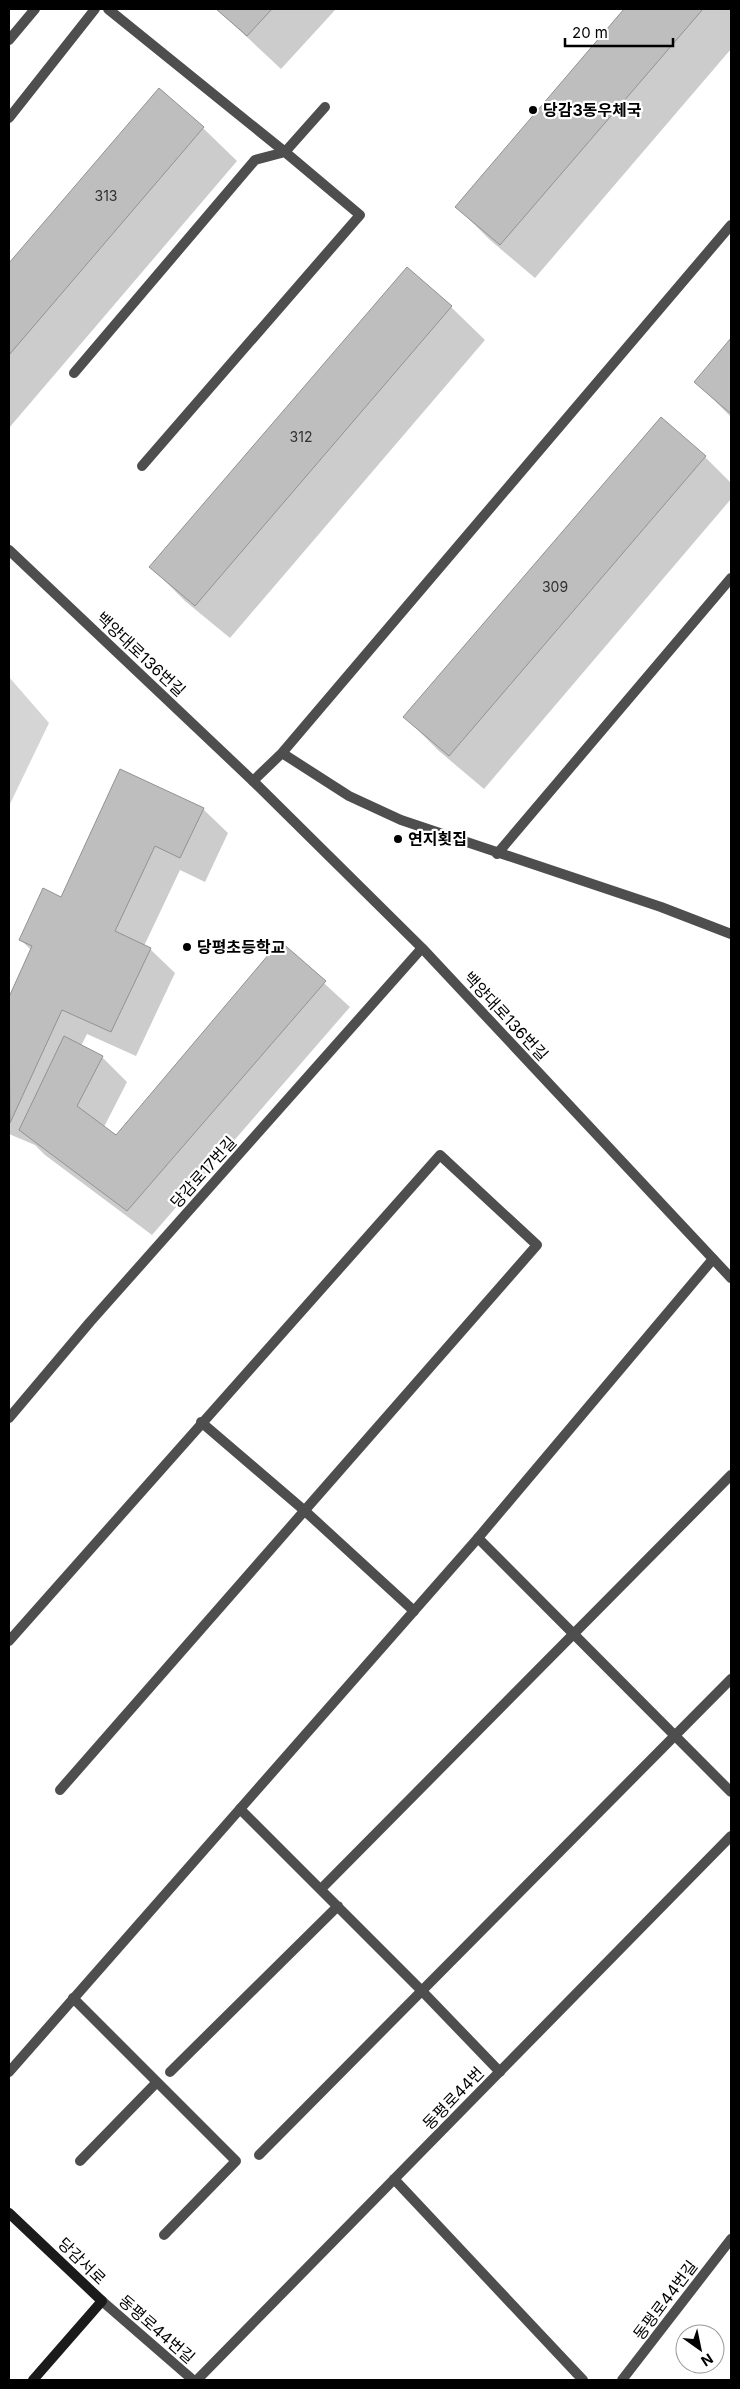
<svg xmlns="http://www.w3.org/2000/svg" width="740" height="2389" font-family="Inter,'Noto Sans KR',sans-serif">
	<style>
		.park { fill: #d5d5d5 }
		.shadow { fill: #0003 }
		.building { fill: #bebebe; stroke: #929292 }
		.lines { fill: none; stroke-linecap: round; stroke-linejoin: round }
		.service { stroke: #4e4e4e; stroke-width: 10 }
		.minor { stroke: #4e4e4e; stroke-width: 10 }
		.tertiary { stroke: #4e4e4e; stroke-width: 10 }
		.secondary { stroke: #1b1b1b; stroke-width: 10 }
		.poi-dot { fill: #000; stroke: #fff; stroke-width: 2 }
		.labels { text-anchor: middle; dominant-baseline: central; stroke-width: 4.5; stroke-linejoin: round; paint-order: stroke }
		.number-label { font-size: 14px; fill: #303030 }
		.poi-label { font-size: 16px; font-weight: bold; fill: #000; stroke: #fff; text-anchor: start }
		.street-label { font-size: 16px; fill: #000; stroke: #fff }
	</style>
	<rect width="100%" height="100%" fill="#fff"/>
	<path class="park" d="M9 677 49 723 9 806Z"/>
	<path class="shadow" d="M217 9H336L281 69Z
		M626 9H731V49L535 278 490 240 456 206Z
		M159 90 203 128 237 161 9 428V265Z
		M451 307 485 340 230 638 185 601 151 567Z
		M731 340V417L696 382Z
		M705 457 731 483V499L484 789 439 751 405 717Z
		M203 809 228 833 205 882 180 870 144 946 150 949 175 973 136 1056 87 1034 81 1046 102 1057 127 1082 104 1127 117 1136 280 943 350 1007 152 1235 45 1155 35 1145 9 1134V1000L32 951 21 940 61 899Z"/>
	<path class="building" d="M216 9H272L247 36Z
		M624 9H703L500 245 455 207Z
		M159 88 204 127 9 355V263Z
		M407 267 452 306 195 606 149 567Z
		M731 338V414L694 382Z
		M661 417 706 456 449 756 403 717Z
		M120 769 204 808 180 858 155 846 115 931 151 948 111 1032 62 1010 10 1123 9 997 32 946 19 940 43 888 61 897Z
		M280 941 326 981 127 1211 19 1130 64 1036 103 1056 77 1106 116 1135Z"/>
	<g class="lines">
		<path class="service" d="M108 9 285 152 360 215 142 466
			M9 40 35 9
			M9 118 95 9
			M74 373 255 160 285 152 325 107
			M282 753 731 225
			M253 781 282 753 349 796 401 820 661 907 731 934
			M497 854 731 578
			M201 1422 305 1511 414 1611
			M478 1538 731 1792
			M9 1641 440 1155 537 1245 60 1790
			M240 1809 422 1991 500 2072
			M321 1889 731 1475
			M73 1998 236 2161 164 2235
			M170 2072 338 1906
			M259 2155 731 1679
			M80 2161 157 2082"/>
		<path class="minor" d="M9 2072 478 1538 713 1259
			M394 2179 583 2380
			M197 2380 731 1836"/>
		<path class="tertiary" d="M9 550 253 781 422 948 731 1278
			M9 1418 90 1322 422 948
			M102 2301 193 2380
			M622 2380 731 2239"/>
		<path class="secondary" d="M9 2213 102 2301 33 2380"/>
	</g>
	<g class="poi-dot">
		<circle cx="533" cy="110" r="5"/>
		<circle cx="398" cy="839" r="5"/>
		<circle cx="187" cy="947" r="5"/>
	</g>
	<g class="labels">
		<g class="number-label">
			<text x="106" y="195">313</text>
			<text x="301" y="436">312</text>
			<text x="555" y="586">309</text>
		</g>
		<g class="poi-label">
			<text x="543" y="110">당감3동우체국</text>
			<text x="408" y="839">연지횟집</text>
			<text x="197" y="947">당평초등학교</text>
		</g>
		<g class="street-label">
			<text transform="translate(141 654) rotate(43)">백양대로136번길</text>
			<text transform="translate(506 1016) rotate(47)">백양대로136번길</text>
			<text transform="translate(203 1172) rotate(-48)">당감로17번길</text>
			<text transform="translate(453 2098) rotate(-46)">동평로44번</text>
			<text transform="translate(82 2261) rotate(44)">당감서로</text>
			<text transform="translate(665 2300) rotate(-53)">동평로44번길</text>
			<text transform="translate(157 2329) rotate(41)">동평로44번길</text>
		</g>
	</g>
	<rect width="740" height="2389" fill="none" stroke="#000000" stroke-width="20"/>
	<g transform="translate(700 2349) rotate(147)"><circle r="24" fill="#ffffff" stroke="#999999"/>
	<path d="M0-4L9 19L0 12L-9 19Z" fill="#000000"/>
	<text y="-8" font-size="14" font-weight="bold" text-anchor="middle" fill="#000000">N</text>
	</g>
	<path d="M565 38v8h108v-8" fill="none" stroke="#000000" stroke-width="2.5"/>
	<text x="572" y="38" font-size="15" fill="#000000" stroke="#ffffff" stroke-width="4" paint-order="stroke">20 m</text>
</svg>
